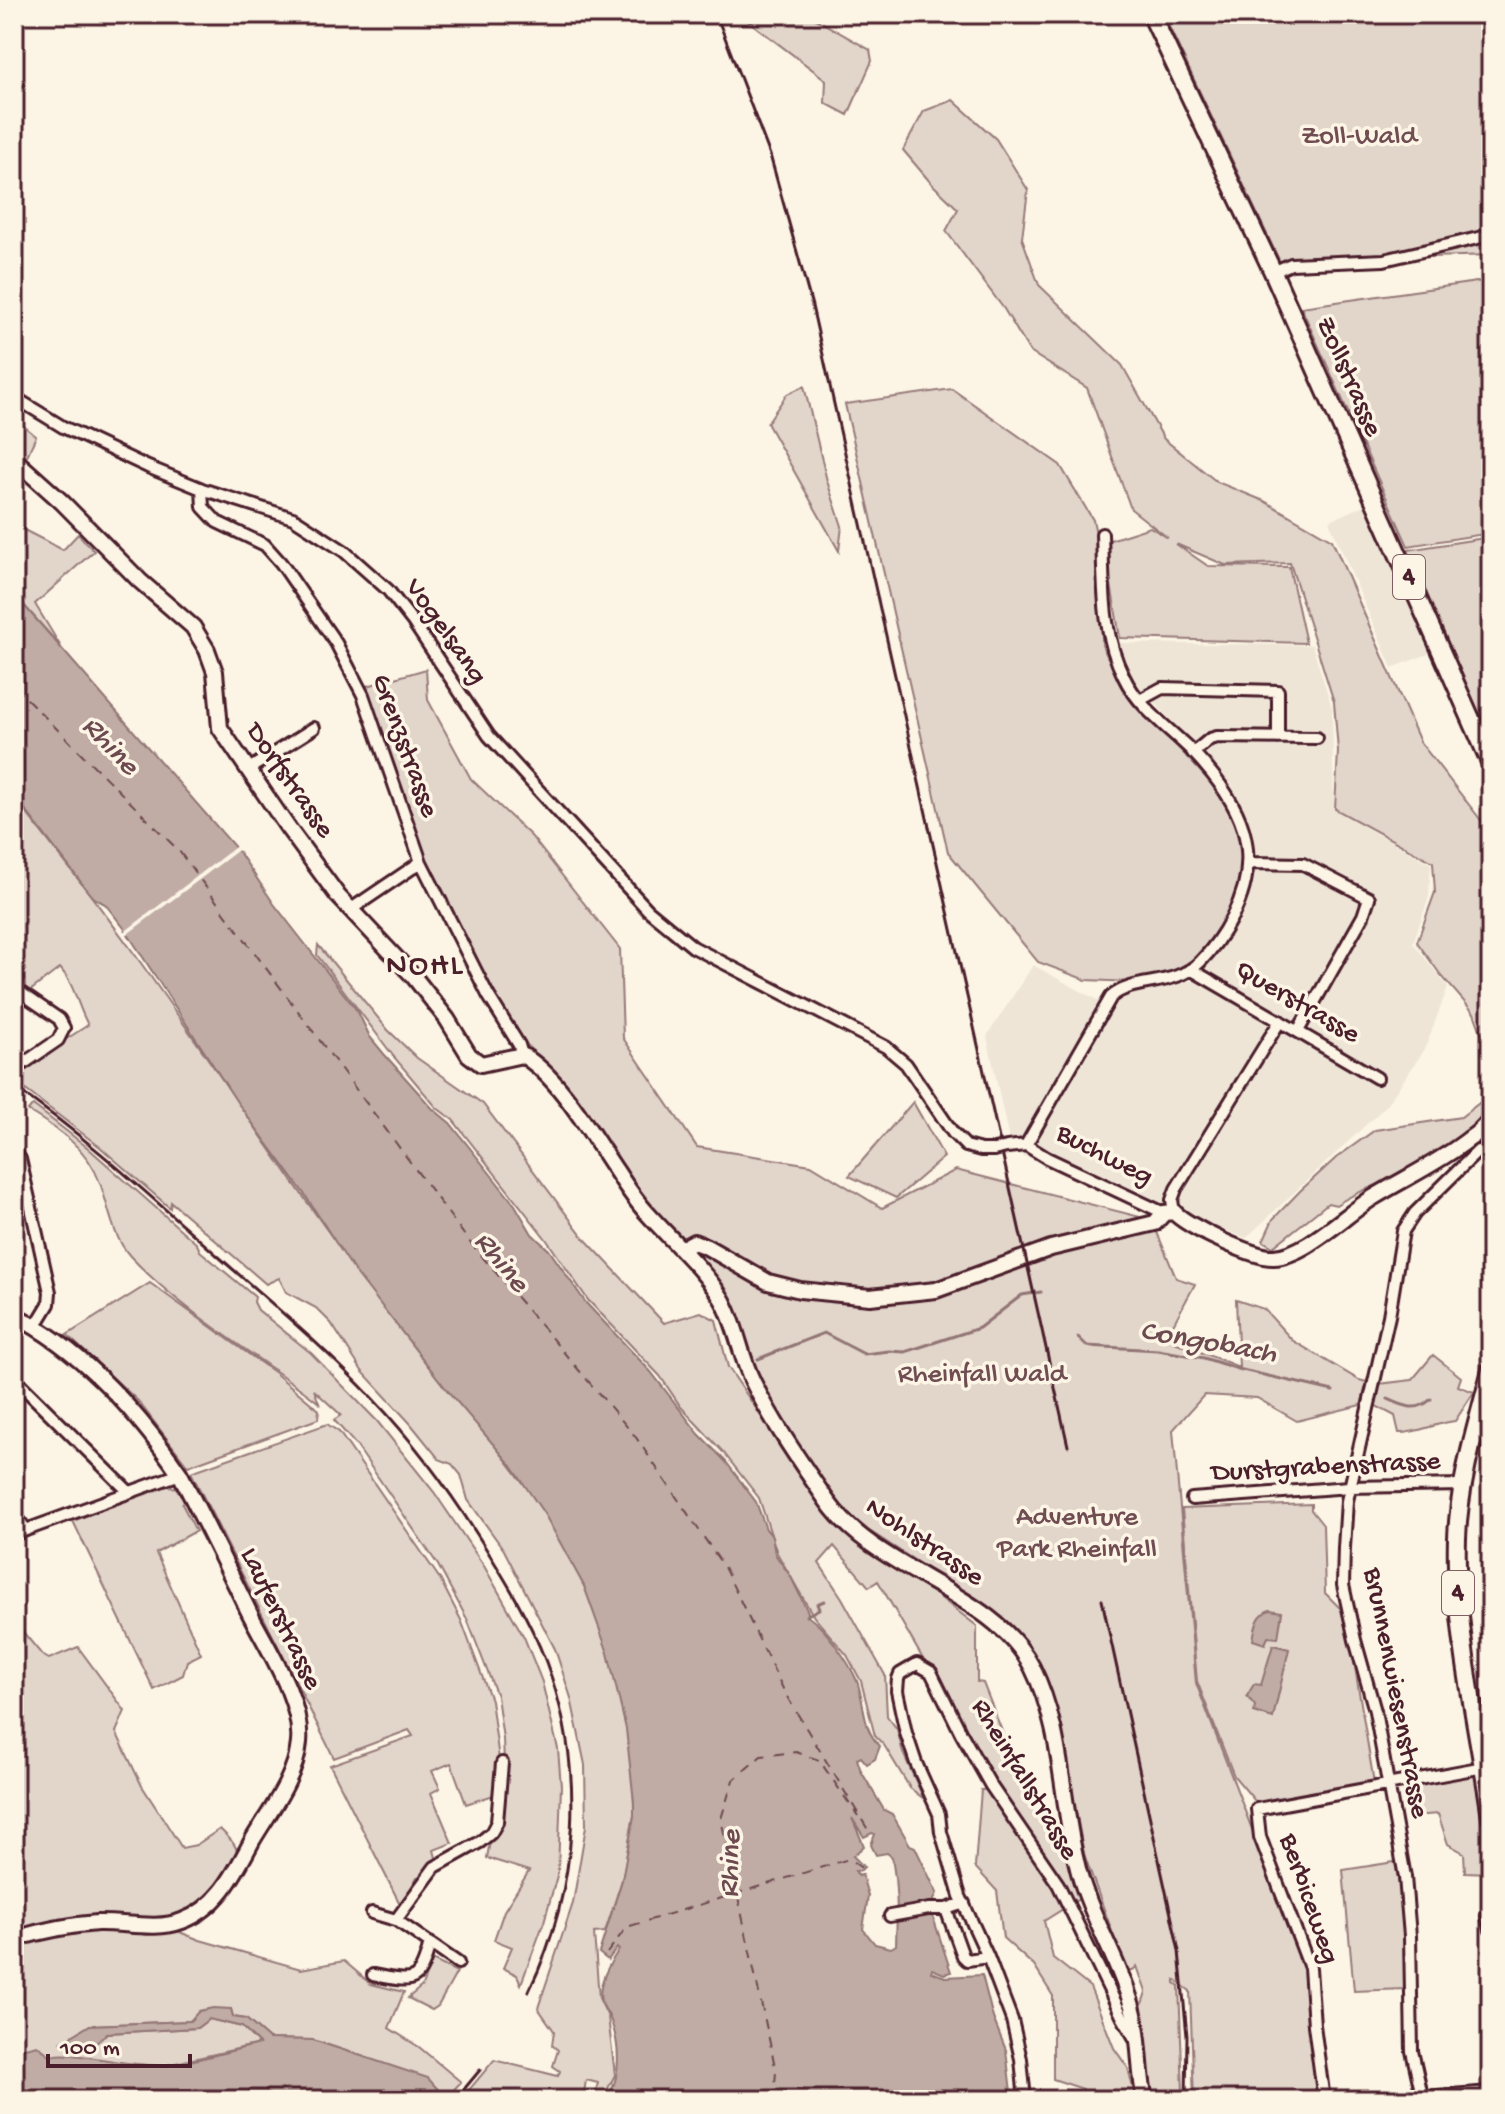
<svg xmlns="http://www.w3.org/2000/svg" width="1505" height="2114" font-family="'Gochi Hand',sans-serif">
	<style>
		.built { fill: #eee5d7 }
		.green { fill: #e2d5ca; stroke: #967a7a; stroke-width: 2 }
		.water { fill: #c0aca5; stroke: #917474; stroke-width: 2; fill-rule: evenodd }
		.pier { fill: #fcf5e5 }
		.lines { fill: none; stroke-linecap: round; stroke-linejoin: round }
		.stream { stroke: #917474; stroke-width: 3 }
		.ferry { stroke: #6d4950; stroke-width: 2; stroke-dasharray: 10 8; stroke-linecap: butt }
		.street-casing { stroke: #4a1f2b; stroke-width: 16 }
		.secondary-casing { stroke: #4a1f2b; stroke-width: 20 }
		.primary-casing { stroke: #4a1f2b; stroke-width: 22 }
		.street { stroke: #fcf5e5; stroke-width: 10 }
		.secondary { stroke: #fcf5e5; stroke-width: 14 }
		.primary { stroke: #fcf5e5; stroke-width: 16 }
		.rail { stroke: #4a1f2b; stroke-width: 3 }
		.street-bridge-casing { stroke: #4a1f2b; stroke-width: 16; stroke-linecap: butt }
		.street-bridge { stroke: #fcf5e5; stroke-width: 10 }
		.labels { text-anchor: middle; dominant-baseline: central; stroke-width: 7; stroke-linejoin: round; paint-order: stroke }
		.shield { fill: #fcf5e5; stroke: #7f5f63; stroke-width: 2 }
		.shield-label { font-size: 26px; font-weight: bold; fill: #4a1f2b }
		.park-label { font-size: 28px; fill: #704c53; stroke: #fcf5e5 }
		.street-label { font-size: 28px; fill: #4a1f2b; stroke: #fcf5e5 }
		.water-label { font-size: 30px; font-style: italic; fill: #6d4950; stroke: #fcf5e5 }
		.quarter-label { font-size: 32px; letter-spacing: 2px; fill: #4a1f2b; stroke: #fcf5e5 }
	</style>
	<rect width="100%" height="100%" fill="#fcf5e5"/>
	<filter id="ink" filterUnits="userSpaceOnUse"><feTurbulence type="fractalNoise" baseFrequency=".0125" numOctaves="2"/><feDisplacementMap in="SourceGraphic" scale="16" xChannelSelector="R" yChannelSelector="G"/><feConvolveMatrix kernelMatrix="1 2 1 2 8 2 1 2 1" color-interpolation-filters="sRGB"/></filter>
	<g filter="url(#ink)">
		<path class="built" d="M1366 504 1431 653 1392 668 1329 521Z
			M1110 643 1312 645 1332 707 1334 809 1431 864 1429 897 1413 943 1448 987 1425 1049 1386 1106 1246 1238 1018 1154 1009 1140 987 1036 1033 965 1099 1001 1195 980 1220 950 1245 898 1256 853 1233 788 1133 679Z"/>
		<path class="green" d="M739 14H807L870 50 872 61 848 115 825 103 826 80Z
			M1163 14H1489L1491 255 1280 262Z
			M953 100 996 139 1028 190 1022 238 1039 285 1122 365 1164 439 1217 482 1264 501 1332 540 1420 742 1491 833V915L1484 925 1491 945V1107C1469 1131 1444 1156 1415 1170 1388 1182 1360 1189 1336 1205L1328 1203 1273 1247 1263 1241 1273 1219 1300 1191 1336 1158 1375 1130 1461 1117 1483 1100 1486 1046 1474 1013 1440 974 1417 942 1435 892 1433 862 1335 809 1338 751 1334 702 1290 563 1225 565 1176 544 1208 566 1289 567 1306 643 1120 638 1104 542 1150 527 1168 538 1131 509 1087 388 1030 352 1004 309 946 231 958 209 931 183 903 150 924 111Z
			M1491 280V533L1408 546 1301 307Z
			M804 386 827 481 842 526 839 551 767 423 787 394Z
			M952 389 1060 465 1093 520 1101 555 1102 645 1121 686 1225 798 1238 827 1242 863 1237 898 1222 935 1189 969 1133 982 1086 980 1038 962 948 852 845 404Z
			M14 418 36 436 27 456 21 460 14 455Z
			M14 512 22 529 63 550 78 534 94 551 35 604 61 647 14 594Z
			M1491 537V742L1408 550Z
			M426 669 428 700 471 779 531 836 620 949 623 1038 697 1147 811 1165 882 1208 956 1170 1152 1220 1176 1278 1195 1284 1169 1332 1172 1341 1239 1367 1236 1300 1264 1309 1292 1340 1359 1380 1367 1382 1361 1405 1297 1421 1257 1398 1204 1395 1173 1430 1196 1683 1297 1947 1299 1962 1305 1960 1321 2100H1194L1190 1991 1175 1980V1983L1179 1986 1183 2092 1179 2100H1152L1146 2036 1141 2007 1146 1992 1137 1966 1133 1970H1126L1084 1854 1059 1722 1034 1658 1014 1630 983 1605 868 1530 834 1502 755 1374 734 1309 645 1205 604 1137 535 1055 510 1022 434 878 411 825 364 687Z
			M14 797C54 849 95 899 133 952 214 1064 288 1180 371 1290 396 1324 421 1359 449 1391 501 1451 551 1512 584 1586 614 1652 635 1743 634 1816L622 1880 605 1932 594 1933 599 1998 608 2017 615 2075 604 2096 598 2098 596 2090 598 2083 586 2080 583 2100H463V2097L494 2060 558 2076 560 2071 553 2066 558 2050 552 2045 554 2031 538 2008 573 1903 586 1826 585 1765 571 1698 555 1649 504 1550 468 1500 461 1475 452 1464 439 1459 410 1423 362 1371 331 1323 316 1308 286 1292 279 1278 266 1284 171 1202 170 1208 100 1147 14 1081V1073L88 1025C77 1005 75 985 60 968L26 994 14 986Z
			M318 945 388 1030 417 1058 483 1104 585 1239 664 1323 701 1312 716 1320 728 1367 822 1506 977 1626V1682L983 1683 1011 1754 1030 1784 1052 1832 1073 1866 1082 1897 1044 1921 1053 1958 1090 1987 1114 2048 1128 2068 1136 2100H1084L1083 2089 1053 2079V1996L1034 1966 1003 1938 997 1891 975 1867 981 1790 996 1789 965 1732 936 1668 923 1659 878 1581 869 1587 834 1546 819 1563 842 1598 885 1675 887 1716 897 1729 903 1753 924 1799 910 1788 884 1745 875 1736 861 1681 847 1655 814 1617 777 1553 759 1498 723 1452 681 1407 660 1376 588 1300 546 1239 453 1120 437 1108 394 1057 317 955Z
			M913 1102 944 1157 896 1198 849 1176Z
			M33 1105 87 1147 197 1244 200 1251 255 1297 254 1302 258 1310 311 1353 377 1421 434 1492 484 1566 524 1637 542 1682 558 1749 561 1786 558 1872 544 1922 521 1984 517 1975 503 1968 512 1947 494 1940 504 1911 529 1871 487 1858 490 1841 498 1830 505 1786 503 1739 497 1696 467 1619 438 1565 356 1445 334 1420 341 1415 314 1390 319 1403C258 1355 183 1313 130 1256 112 1236 109 1207 100 1183 88 1148 58 1129 28 1111Z
			M150 1283 275 1373 319 1410 318 1419 188 1466 138 1401 67 1335Z
			M1433 1355 1461 1377 1458 1386 1474 1392 1455 1421C1435 1423 1419 1433 1399 1433L1395 1416 1374 1405 1379 1384 1412 1380Z
			M327 1424 339 1432 440 1579 461 1620 491 1700 499 1759 497 1794 466 1804 451 1763 432 1771 440 1788 431 1793 452 1843 434 1850 437 1861 422 1877H417L401 1906 330 1765 413 1736 409 1730 334 1758 191 1472Z
			M165 1485 176 1488 186 1501 182 1504 196 1531 156 1553 201 1654 187 1661 183 1675 154 1690 73 1521Z
			M1311 1504V1510L1323 1525 1325 1593 1341 1609 1354 1661 1374 1783 1260 1807 1234 1776 1197 1681 1182 1509Z
			M14 1621 42 1655 49 1659 78 1647 125 1711 116 1732 142 1786 182 1848 196 1845 220 1829C225 1834 233 1841 236 1848 243 1865 202 1903 189 1911 180 1916 169 1917 160 1919L182 1933 200 1940 301 1969 344 1961 371 1984 404 1992 389 2028 419 2047 461 2082 446 2098 427 2078 313 2040 269 2039 246 2019 233 2017 231 2009 191 2021 90 2025 63 2042 107 2033 197 2028 209 2019 242 2027 259 2044 162 2066 52 2057 43 2052 21 2049 14 2055Z
			M1477 1775 1491 1862V1873L1465 1872 1464 1853 1448 1844 1438 1814 1414 1816 1409 1784Z
			M1395 1862 1405 1919 1406 1989 1354 1991 1343 1870Z
			M432 1960 457 1972 438 2006 432 2010 408 1998 422 1986Z"/>
		<path class="water" d="M14 594 239 852 274 904 358 1012 370 1037 384 1054 432 1108 450 1123 515 1205 532 1234 549 1250 586 1303 651 1372 699 1434 726 1462 756 1502 766 1529 772 1536 775 1554 791 1577 808 1612 807 1616C825 1627 849 1662 857 1681 865 1703 862 1730 880 1746L875 1759 867 1764 861 1757 857 1759 861 1771 884 1810 892 1814 910 1845 915 1847 937 1893 932 1905 927 1907 928 1915 933 1917 951 1972 944 1974 932 1969 931 1972 945 1977 982 1975 993 2018 1006 2050 1012 2100H603C622 2085 620 2047 612 2024 610 2016 604 2009 601 2001 597 1985 610 1962 619 1950L617 1948 608 1960 599 1953 622 1880 634 1816V1802L626 1729 608 1653 584 1586 545 1515 511 1465 447 1390 353 1269 303 1192 237 1102 124 928 105 904 94 898 84 886 14 795ZM852 1818 864 1837 872 1833 875 1834 871 1845 876 1855 887 1853 892 1857C898 1890 897 1913 896 1945L891 1948 875 1944 863 1929 868 1896 862 1875 858 1876 855 1871H860L864 1867 853 1856 864 1846Z
			M1270 1610 1282 1612 1278 1638 1268 1637 1265 1644 1253 1640C1255 1628 1257 1614 1270 1610Z
			M1273 1645 1289 1649 1273 1718 1254 1712 1255 1706 1247 1696 1254 1684 1261 1685Z
			M213 2008 231 2009 233 2017 246 2019 269 2039 313 2040 428 2078 441 2093 443 2100H14V2055L21 2049 37 2045 51 2056C70 2049 133 2068 162 2066 190 2063 230 2051 259 2044L242 2027 209 2019 197 2028 107 2033 90 2049 62 2042 90 2025 190 2021 199 2011Z"/>
		<path class="pier" d="M238 845 241 848 125 936 123 933Z"/>
		<g class="lines">
			<path class="stream" d="M1078 1337 1087 1346 1158 1350 1204 1358 1238 1369 1333 1391
				M758 1359 824 1333 864 1354 889 1351 905 1352 979 1328 1022 1295 1041 1292
				M1388 1399C1403 1406 1417 1413 1431 1399
				M806 1616 819 1609 817 1604 824 1601"/>
			<path class="ferry" d="M14 686 179 851 468 1240 635 1436 724 1567 786 1695 870 1833
				M607 1953 627 1927 849 1859 863 1869
				M774 2100 776 2071 721 1819 733 1780 761 1756 796 1752 819 1760 858 1816"/>
			<defs>
				<path id="street" d="M1273 272 1291 264 1384 260 1491 235
					M14 397 63 427 148 467 202 489 293 518 344 551 388 590 413 622 489 736 648 910 693 947 886 1047 906 1064 953 1133 966 1146 981 1150H994
					M202 489 203 507 217 522 265 545 281 563 336 643 363 695 421 862 488 995 519 1045 522 1055
					M1140 700 1162 688 1278 691V738
					M1193 753 1210 739 1217 737 1317 738
					M249 769 314 728
					M1249 863 1303 864 1369 898 1363 916 1298 1031
					M350 910 421 862
					M1192 970 1377 1078
					M14 988 59 1019 64 1028 58 1040 14 1070
					M1026 1145 1111 997C1134 977 1174 988 1200 962 1214 948 1223 934 1232 917 1266 852 1240 802 1194 753 1171 730 1138 707 1124 677 1101 633 1104 582 1102 534
					M1007 1147 1026 1145 1047 1158 1164 1213
					M14 1151 20 1159 50 1292 49 1304 35 1327
					M1174 1212 1172 1200 1176 1189 1280 1021
					M14 1378 129 1492
					M1192 1499 1349 1487 1463 1485
					M14 1513 26 1530 180 1474
					M14 1535 26 1530
					M964 1903 946 1909 963 1956 967 1960 988 1957
					M1491 1911 1487 1916 1491 1930
					M372 1913 396 1920 458 1963
					M890 1916 929 1909H946
					M396 1920 435 1867 480 1842 491 1833 497 1822 502 1763
					M373 1975C413 1982 419 1987 430 1943
					M1025 2100 1021 2059 1012 2020 988 1957 960 1896 941 1832 939 1814 916 1763 906 1733 897 1691 898 1679 900 1674 917 1664 931 1672 961 1733 991 1786 1058 1884 1123 2018 1137 2042
					M1324 2100 1314 2025 1310 1968 1260 1837 1257 1809 1484 1767
					M1384 2100 1491 2092
					M1423 2100 1412 2051 1410 1936 1405 1877 1375 1711 1355 1640 1343 1585 1344 1548 1347 1501 1389 1316 1403 1231 1415 1213 1478 1151 1491 1149"/>
				<path id="secondary" d="M14 459 62 502 140 581 193 627 207 650 215 672 220 728 288 828 338 896 414 977 447 1019 469 1055 481 1064 522 1055C559 1076 593 1137 617 1172 626 1186 636 1201 647 1213 672 1241 702 1267 722 1299 737 1325 740 1356 753 1382 773 1423 801 1463 827 1501 876 1572 994 1592 1032 1667 1065 1733 1060 1807 1080 1876 1093 1921 1119 1961 1132 2006 1141 2037 1138 2069 1145 2100
					M681 1249 694 1242 707 1247 768 1282 800 1290 870 1297 936 1290 1051 1248 1155 1223 1164 1213 1174 1212C1186 1226 1256 1259 1274 1257 1305 1256 1347 1213 1374 1197 1405 1178 1440 1162 1469 1139 1477 1134 1485 1126 1491 1118
					M14 1315C82 1350 137 1411 180 1474 204 1520 227 1567 250 1614 269 1651 303 1702 299 1743 296 1778 269 1812 252 1841 235 1873 218 1908 182 1921 156 1931 124 1922 97 1923 69 1925 41 1931 14 1939"/>
				<path id="primary" d="M1151 14 1273 272 1491 764
					M1491 1370C1477 1425 1459 1480 1457 1538 1454 1630 1478 1726 1491 1817"/>
			</defs>
			<use href="#street" class="street-casing"/>
			<use href="#secondary" class="secondary-casing"/>
			<use href="#primary" class="primary-casing"/>
			<use href="#street" class="street"/>
			<use href="#secondary" class="secondary"/>
			<use href="#primary" class="primary"/>
			<path class="rail" d="M716 14 770 155 812 306 1068 1446
				M14 1087C87 1137 152 1198 219 1257 271 1303 326 1349 374 1400 415 1443 449 1490 480 1539 505 1579 529 1618 546 1662 586 1768 579 1888 529 1991
				M1102 1600 1179 1951 1187 2036 1186 2100
				M455 2100 480 2070"/>
			<defs>
				<path id="street-bridge" d="M994 1150 1007 1147"/>
			</defs>
			<use href="#street-bridge" class="street-bridge-casing"/>
			<use href="#street-bridge" class="street-bridge"/>
		</g>
	</g>
	<g class="labels">
		<g class="shield">
			<rect x="1393" y="555" width="32" height="44" rx="6"/>
			<rect x="1442" y="1571" width="32" height="44" rx="6"/>
		</g>
		<g class="shield-label">
			<text x="1409" y="577">4</text>
			<text x="1458" y="1593">4</text>
		</g>
		<g class="park-label">
			<text x="1359" y="137">Zoll-Wald</text>
			<text x="982" y="1375">Rheinfall Wald</text>
			<text x="1077" y="1518">Adventure<tspan x="1077" dy="32">Park Rheinfall</tspan></text>
		</g>
		<g class="street-label">
			<text transform="translate(1348 377) rotate(66)">Zollstrasse</text>
			<text transform="translate(445 632) rotate(55)">Vogelsang</text>
			<text transform="translate(404 746) rotate(70)">Grenzstrasse</text>
			<text transform="translate(289 781) rotate(55)">Dorfstrasse</text>
			<text transform="translate(1297 1003) rotate(30)">Querstrasse</text>
			<text transform="translate(1104 1156) rotate(27)">Buchweg</text>
			<text transform="translate(1326 1468) rotate(-3)">Durstgrabenstrasse</text>
			<text transform="translate(924 1543) rotate(34)">Nohlstrasse</text>
			<text transform="translate(280 1619) rotate(64)">Lauferstrasse</text>
			<text transform="translate(1395 1693) rotate(79)">Brunnenwiesenstrasse</text>
			<text transform="translate(1024 1780) rotate(59)">Rheinfallstrasse</text>
			<text transform="translate(1308 1899) rotate(71)">Berbiceweg</text>
		</g>
		<g class="water-label">
			<text transform="translate(109 747) rotate(47)">Rhine</text>
			<text transform="translate(500 1263) rotate(51)">Rhine</text>
			<text transform="translate(1208 1344) rotate(10)">Congobach</text>
			<text transform="translate(732 1864) rotate(-88)">Rhine</text>
		</g>
		<g class="quarter-label">
			<text x="425" y="967">NOHL</text>
		</g>
	</g>
	<rect width="1505" height="2114" fill="none" stroke="#fcf5e5" stroke-width="48"/>
	<rect x="24" y="24" width="1457" height="2066" fill="none" stroke="#4a1f2b" stroke-width="3" filter="url(#ink)"/>
	<path d="M48 2054v12h142v-12" fill="none" stroke="#4a1f2b" stroke-width="4"/>
	<text x="60" y="2054" font-size="24" fill="#4a1f2b" stroke="#fcf5e5" stroke-width="6" paint-order="stroke">100 m</text>
</svg>
